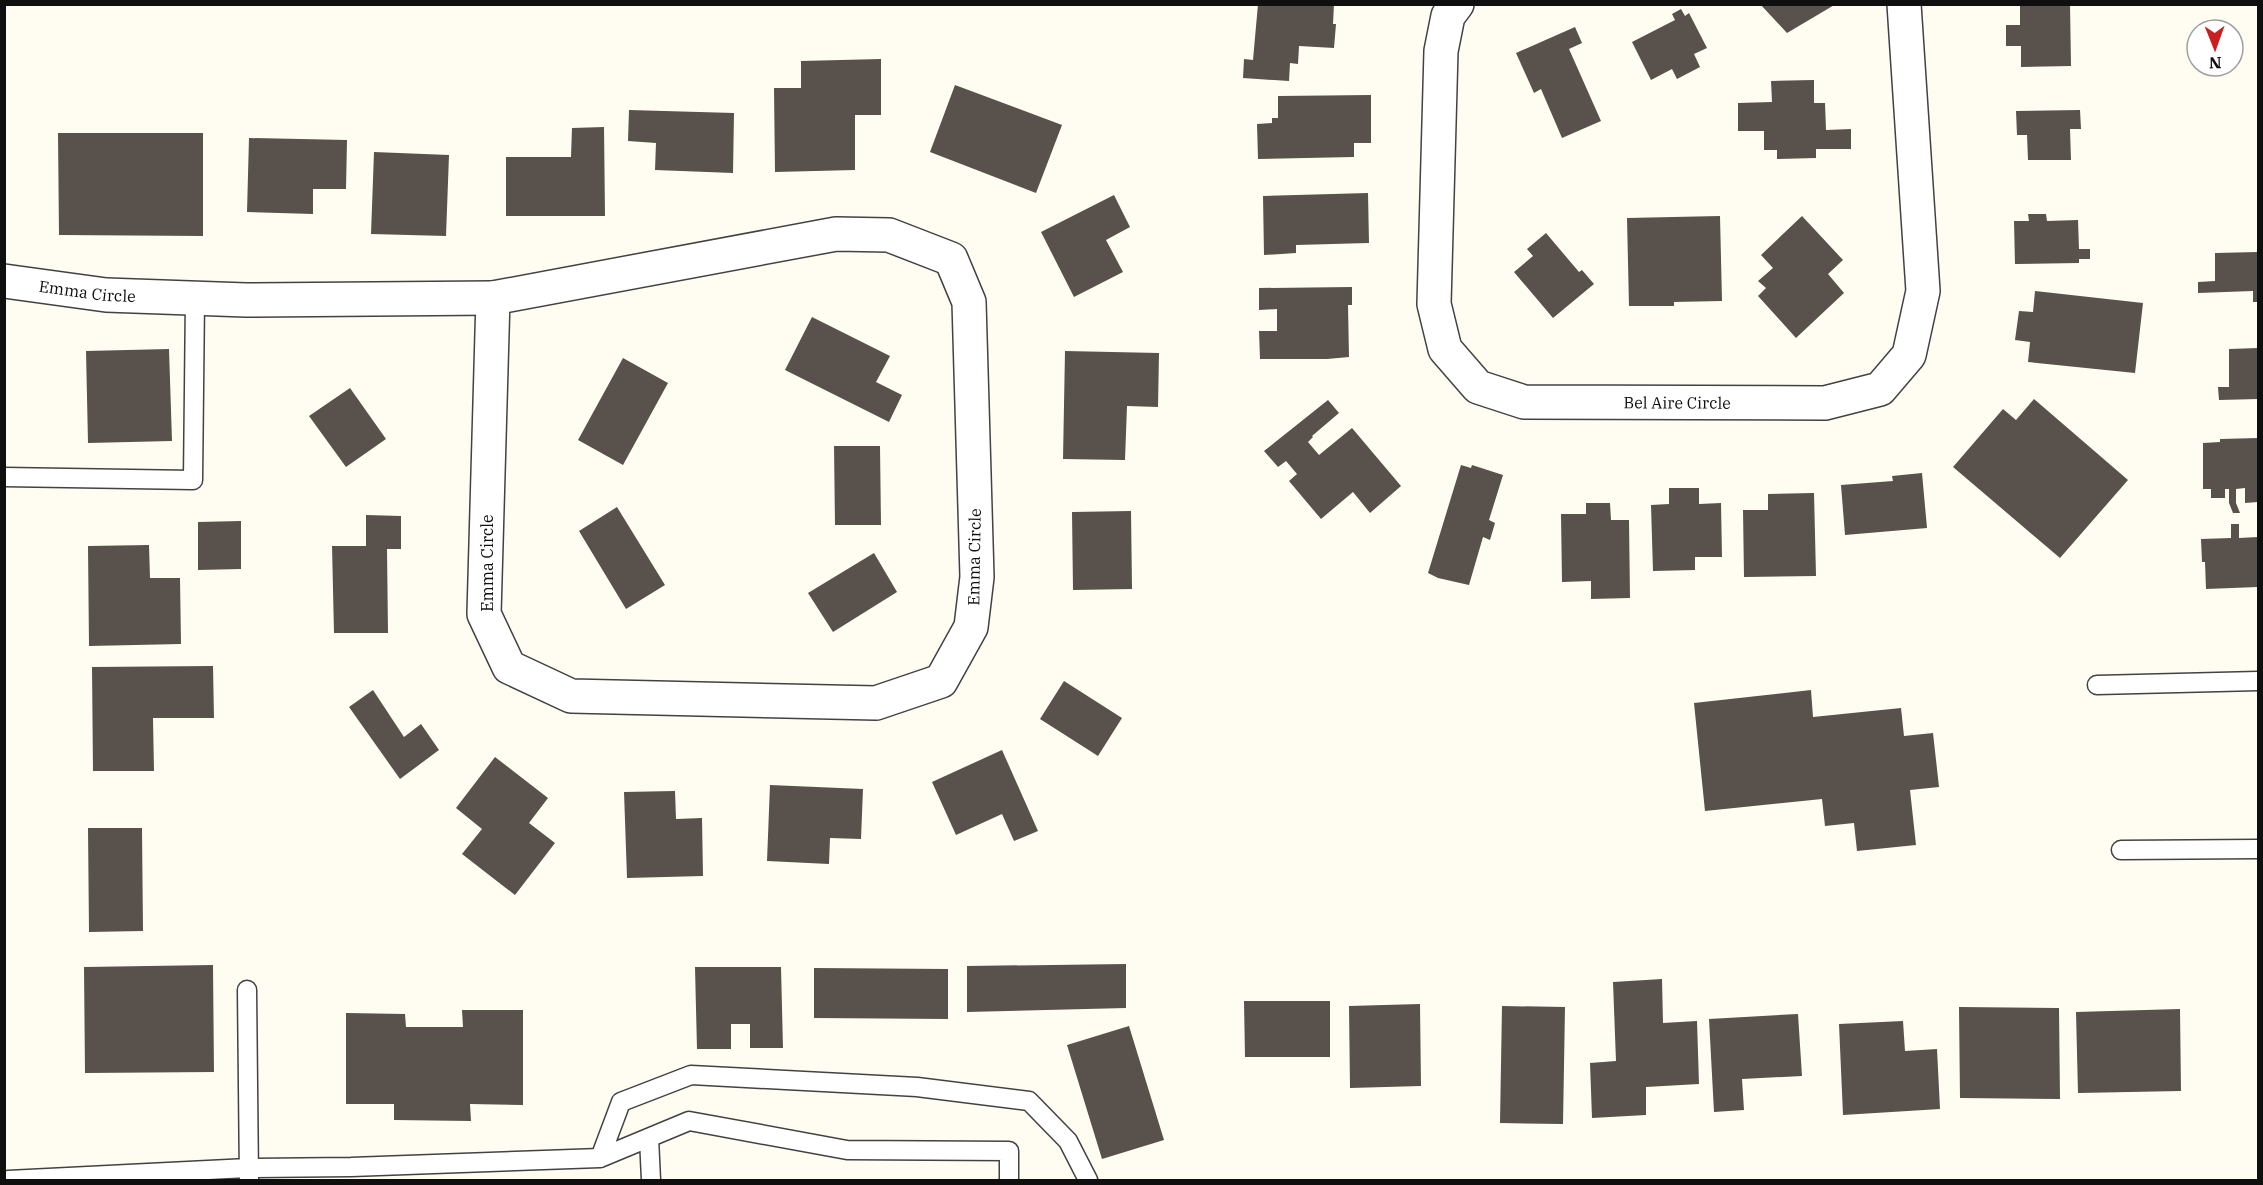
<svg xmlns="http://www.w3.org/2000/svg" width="2263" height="1185" font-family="'IBM Plex Serif',serif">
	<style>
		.building { fill: #59514b }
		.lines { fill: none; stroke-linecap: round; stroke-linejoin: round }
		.service-casing { stroke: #424242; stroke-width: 21 }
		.minor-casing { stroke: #424242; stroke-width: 36 }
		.service { stroke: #fff; stroke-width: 18 }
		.minor { stroke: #fff; stroke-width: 33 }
		.labels { text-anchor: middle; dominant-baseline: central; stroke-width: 6; stroke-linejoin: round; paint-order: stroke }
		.street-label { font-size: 16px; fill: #0f0f0f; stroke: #fff }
	</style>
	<rect width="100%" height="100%" fill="#fffdf2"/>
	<path class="building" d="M1258 4H1334L1333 24H1336L1334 48 1299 46 1298 64 1290 63 1289 81 1243 78 1244 59 1253 60Z
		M1760 4H1836L1787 33Z
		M2020 4H2070L2071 66 2021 67V46H2006V25H2020Z
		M1681 9 1685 16 1689 13 1707 48 1694 54 1700 67 1677 79 1672 69 1651 80 1632 42 1675 20 1672 14Z
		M1575 27 1582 43 1569 49 1601 121 1562 138 1541 89 1534 93 1516 53Z
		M881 59V115H855V170L775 172 774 88H801V61Z
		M1814 80V103H1825L1826 130 1851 129V149H1816V158L1777 159V150H1764V131H1738V103L1772 102 1771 81Z
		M955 85 1062 125 1036 193 930 152Z
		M1371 95V143H1354V157L1258 159 1257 124 1272 123V118H1278V96Z
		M629 110 734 113 733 173 655 170 656 143 628 141Z
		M2080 110 2081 129H2070L2071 160H2028L2027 135H2017L2016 111Z
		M604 127 605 216H506V157H571L572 128Z
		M58 133H203V236L59 235Z
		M249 138 347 140 346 189H313V214L247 212Z
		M374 152 449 155 446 236 371 234Z
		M1368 193 1369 243 1296 245V253L1264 255 1263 196Z
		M1114 195 1130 227 1106 240 1123 272 1074 297 1041 232Z
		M2028 214H2046L2047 221 2078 220 2079 249H2090V259H2079V263L2015 264 2014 221H2029Z
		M1720 216 1722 301 1674 302V306H1629L1627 218Z
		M1802 216 1843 260 1828 274 1844 293 1796 338 1758 296 1766 288 1758 281 1773 268 1761 255Z
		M1546 233 1579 272 1582 270 1594 284 1553 318 1514 272 1533 256 1527 249Z
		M2258 252V302H2253V291L2198 293V282L2215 281V253Z
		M1352 287V305H1348L1349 357 1327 359H1260L1259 331H1277V309L1259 310V288Z
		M2035 291 2143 303 2135 373 2028 362 2030 342 2015 340 2019 311 2033 312Z
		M812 317 890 356 876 382 902 395 889 422 785 370Z
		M2258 348V399L2219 400 2218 387H2229V349Z
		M169 349 172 441 88 443 86 351Z
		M1065 351 1159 353 1158 407 1127 406 1125 460 1063 459Z
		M623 358 668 383 623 465 578 440Z
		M350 388 386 439 346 467 309 416Z
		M2034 399 2128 480 2060 558 1953 467 2003 409 2016 420Z
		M1328 400 1339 413 1312 436 1313 437 1308 442 1319 455 1352 428 1401 486 1370 513 1353 492 1321 519 1289 481 1297 474 1286 461 1278 467 1264 451Z
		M2258 438V502L2245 503V488L2236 489V503L2240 513H2233L2229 503V489H2225V498H2211V489H2203V443L2220 442V439Z
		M834 446H880L881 525H835Z
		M1461 465 1471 468 1472 465 1503 475 1489 520 1495 523 1490 540 1483 537 1469 585 1438 578 1428 573Z
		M1922 473 1927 528 1845 535 1841 485 1893 481 1892 476Z
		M1669 488H1699V504L1721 503 1722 557H1695V570L1653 571 1651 505 1669 504Z
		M1814 493 1816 576 1744 577 1743 510H1768V494Z
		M1586 503H1610L1611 520H1629L1630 598 1591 599V581L1562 582 1561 514H1586Z
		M617 507 665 585 626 609 579 531Z
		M1131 511 1132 589 1073 590 1072 512Z
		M366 515 401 516V549H387L388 633H334L332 546H366Z
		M241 521V569L198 570V522Z
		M2231 524H2239V538L2258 537V587L2206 589 2205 562H2202L2201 539 2231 538Z
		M149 545 150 578H180L181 644 89 646 88 546Z
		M874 553 897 592 833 632 808 593Z
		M213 666 214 718H153L154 771H93L92 667Z
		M1064 681 1122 718 1098 756 1040 719Z
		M373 690 404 737 421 724 439 750 400 779 349 707Z
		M1811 690 1813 717 1901 708 1904 736 1933 733 1939 787 1910 790 1916 845 1857 851 1854 823 1825 826 1822 799 1705 811 1694 703Z
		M1002 750 1038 831 1014 841 1002 814 956 835 932 782Z
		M495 757 548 798 529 823 555 843 515 895 462 854 482 829 456 808Z
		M770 785 863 789 861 839 830 838 829 864 767 861Z
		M675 791 676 819 702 818 703 876 627 878 624 792Z
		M88 828H142L143 931 89 932Z
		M1126 964V1008L967 1012V966Z
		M213 965 214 1072 85 1073 84 967Z
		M695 967H781L783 1048H750V1024H731V1049H697Z
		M814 968 948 969V1019L814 1018Z
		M1662 979 1663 1023 1697 1021 1699 1084 1646 1087V1115L1592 1118 1590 1063 1616 1061 1613 982Z
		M1244 1001H1330V1057H1245Z
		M1420 1004 1421 1086 1350 1088 1349 1006Z
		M1502 1006 1565 1007 1563 1124 1500 1123Z
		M1959 1007 2059 1008 2060 1099 1960 1098Z
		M2180 1009 2181 1091 2078 1093 2076 1012Z
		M462 1010H523V1105L470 1104 471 1121 394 1120V1104H346V1013L405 1014 406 1027H463Z
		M1798 1014 1802 1076 1742 1079 1744 1110 1714 1112 1709 1019Z
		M1903 1021 1905 1051 1937 1049 1940 1109 1843 1115 1839 1024Z
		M1129 1026 1164 1140 1102 1159 1067 1045Z"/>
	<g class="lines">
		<defs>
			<path id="service" d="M4 477 193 480 195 298
				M2097 685 2258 681
				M2121 850 2258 849
				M247 990 249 1180
				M649 1138 651 1180
				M600 1158 621 1102 691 1075 917 1087 1029 1101 1068 1141 1088 1180
				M8 1180 248 1168 351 1167 600 1158 689 1121 847 1150 1009 1151V1180"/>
			<g id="minor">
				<path id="s1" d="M1457 4 1448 16 1441 51 1434 304 1445 349 1478 387 1524 402 1825 403 1880 389 1909 355 1923 291 1904 4"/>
				<path d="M836 234 889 235 951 259 969 302 977 577 971 627 941 681 876 703 571 696 509 667 484 614 493 298Z"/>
				<path id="s2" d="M4 281 106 295 246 300 493 298"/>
			</g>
		</defs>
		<use href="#service" class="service-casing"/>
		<use href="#minor" class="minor-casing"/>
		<use href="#service" class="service"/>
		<use href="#minor" class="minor"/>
	</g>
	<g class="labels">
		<g class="street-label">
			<text stroke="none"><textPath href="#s2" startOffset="84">Emma Circle</textPath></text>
			<text stroke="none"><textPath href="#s1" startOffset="602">Bel Aire Circle</textPath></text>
			<text transform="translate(974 557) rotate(-89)">Emma Circle</text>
			<text transform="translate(487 563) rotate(-90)">Emma Circle</text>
		</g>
	</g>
	<rect width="2263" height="1185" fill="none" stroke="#0f0f0f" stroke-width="12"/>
	<g transform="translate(2215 48) rotate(179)"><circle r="28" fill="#ffffff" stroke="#9f9f9f" stroke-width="1.5"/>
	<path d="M0-4.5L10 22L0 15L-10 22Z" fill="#c91f1e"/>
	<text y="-9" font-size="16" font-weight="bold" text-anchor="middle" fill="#0f0f0f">N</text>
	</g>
</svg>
